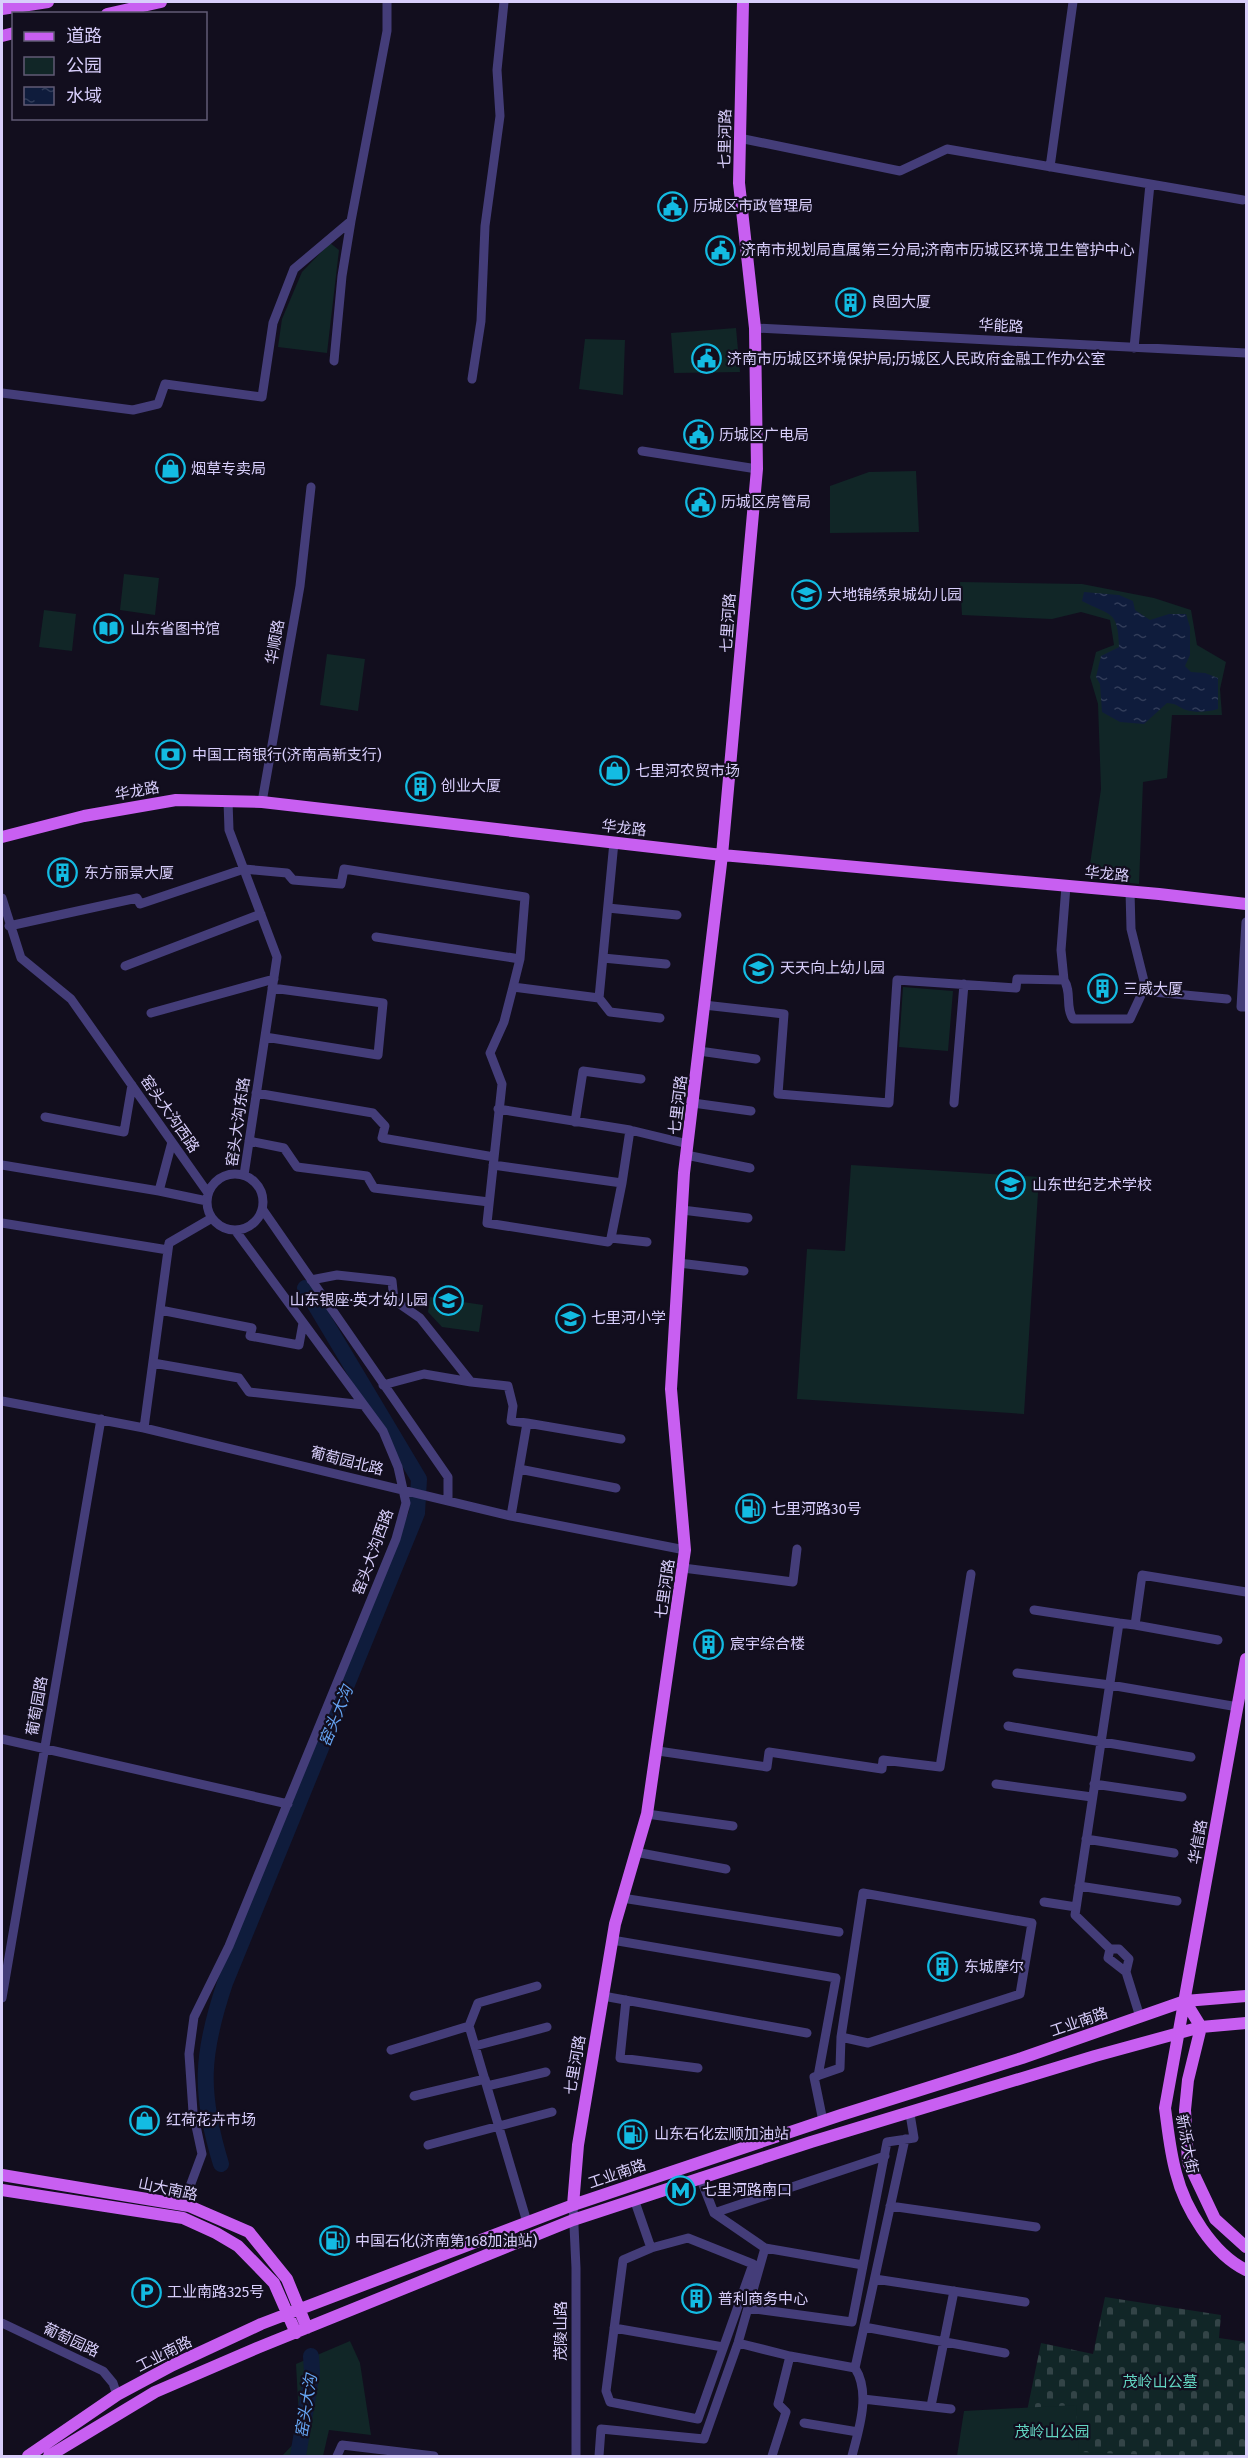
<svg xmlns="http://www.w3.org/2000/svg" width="1248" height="2458" font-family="'Fira Sans','Noto Sans SC',sans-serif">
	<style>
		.cemetery { fill: url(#cemetery-stones) }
		.park { fill: #112627 }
		.water { fill: url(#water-ripples) }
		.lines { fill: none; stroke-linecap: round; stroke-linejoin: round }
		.river { stroke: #0f1c3c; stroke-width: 16 }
		.minor { stroke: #443d79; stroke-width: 9 }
		.major { stroke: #c85ff1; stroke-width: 12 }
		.labels { text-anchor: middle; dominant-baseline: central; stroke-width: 4.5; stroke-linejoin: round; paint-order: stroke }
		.street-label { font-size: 15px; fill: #d8cefb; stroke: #120e1e }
		.poi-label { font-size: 15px; fill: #d8cefb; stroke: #120e1e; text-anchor: start }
		.park-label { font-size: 15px; fill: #62d4c1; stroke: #120e1e }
		.water-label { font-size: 16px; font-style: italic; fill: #65a4f2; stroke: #120e1e }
	</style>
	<defs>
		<pattern id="cemetery-stones" width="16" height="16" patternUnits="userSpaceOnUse" patternTransform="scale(1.5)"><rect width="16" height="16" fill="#112627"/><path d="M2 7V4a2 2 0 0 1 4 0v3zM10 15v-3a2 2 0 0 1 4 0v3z" fill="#334447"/></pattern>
		<pattern id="water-ripples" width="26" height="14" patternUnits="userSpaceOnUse" patternTransform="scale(1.5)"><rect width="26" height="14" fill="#0f1c3c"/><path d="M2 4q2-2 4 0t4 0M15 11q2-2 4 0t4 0" fill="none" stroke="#313c59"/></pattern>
	</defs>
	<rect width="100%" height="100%" fill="#120e1e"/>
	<path class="cemetery" d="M1105 2297 1221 2315 1219 2338 1246 2342V2456H991L1026 2416 1041 2343 1093 2354Z"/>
	<path class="park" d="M330 243 339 250 327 353 278 347 282 319 302 272Z
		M736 328 740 372 674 373 671 333Z
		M585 339 625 340 623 395 579 389Z
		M916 471 919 532 830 533V486L869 472Z
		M124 574 159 578 155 615 120 610Z
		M960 582 1082 584 1154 598 1191 610 1197 645 1226 662 1220 689 1222 715H1172L1167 778 1143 782 1139 884 1088 878 1101 789 1098 704 1090 677 1096 652 1114 645 1110 620 1081 612 1052 619 962 615Z
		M44 610 76 614 72 651 39 647Z
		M327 654 365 659 358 711 320 705Z
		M903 987 953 991 948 1051 899 1047Z
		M851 1165 1039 1177 1024 1414 797 1399 807 1249 845 1251Z
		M430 1297 483 1305 479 1332 442 1327 428 1312Z
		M350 2341 360 2363 371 2435 329 2430 323 2456H282L300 2437 296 2364Z
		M1076 2405 1079 2452 1173 2456H957L964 2411Z"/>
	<path class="water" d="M1084 592 1119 595 1133 601 1135 610 1150 620 1169 614H1186L1190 627V655L1185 666 1191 672 1205 673 1218 678V709C1208 712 1196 713 1186 710 1178 707 1178 704 1167 703L1144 724 1120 722 1102 712 1100 684 1096 677 1101 656 1119 647C1118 609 1110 616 1082 601Z"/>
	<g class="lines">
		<path class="river" d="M221 2164C199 2092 201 2054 225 1983L417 1513 419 1479 305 1288
			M298 2456 312 2372 311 2356"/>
		<path class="minor" d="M739 138 900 171 947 149 1243 200
			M1050 167 1073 2
			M755 328 1246 353
			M1134 348 1150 184
			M334 361 342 276 351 221
			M472 379 481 321 485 226 500 116 497 70 504 2
			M2 393 133 410 158 404 165 384 262 397 273 323 294 269 351 221 387 31V2
			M642 451 757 469
			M228 801 229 830 277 957 244 1175
			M262 802 300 586 311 487
			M2 898 21 958 71 999 208 1193
			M608 908 677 915
			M1246 922 1241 1007H1246
			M9 926 137 898 140 904 244 869 287 873 293 880 341 884 344 869 525 897 520 959 513 987
			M376 937 520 959
			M603 958 666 964
			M125 966 261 914
			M1064 980 1061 950 1066 886
			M1143 991 1227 999
			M599 998 610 1012 660 1018
			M704 1005 784 1014 778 1094 889 1103 897 980 1016 988 1017 979 1064 980C1072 992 1065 1007 1073 1019H1130L1143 991 1144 981 1131 929 1130 891
			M151 1013 274 979
			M265 1037 378 1055 383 1003 272 988
			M699 1051 756 1059
			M256 1093 373 1113 385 1126 382 1138 494 1157
			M693 1103 751 1111
			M954 1103 964 984
			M498 1109 630 1130 688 1144
			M45 1117 124 1132 132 1085
			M575 1122 583 1071 641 1079
			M249 1141 284 1148 297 1167 367 1176 374 1188 489 1202
			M686 1155 750 1168
			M2 1165 159 1191 172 1142
			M493 1165 622 1183 630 1130
			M207 1202a28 28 0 1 1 56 0a28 28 0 1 1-56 0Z
			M622 1183 611 1238 647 1242
			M159 1191 207 1201
			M263 1210 448 1477V1500
			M682 1210 748 1218
			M2 1223 168 1250
			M611 1238 608 1242 487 1223 502 1084 490 1053 504 1022 513 987 599 998 614 842
			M679 1263 744 1271
			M311 1280 337 1275 392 1281 394 1300 420 1318 471 1382 508 1386 513 1406 511 1421 527 1423 511 1516
			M160 1310 252 1328 250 1336 299 1345 303 1323
			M153 1363 239 1378 249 1392 364 1405
			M383 1385 424 1374 471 1382
			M2 1401 144 1428 511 1516 685 1550
			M527 1423 621 1439
			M144 1428 169 1243 212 1218
			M519 1469 616 1488
			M683 1568 793 1582 797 1549
			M1034 1610 1119 1623
			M1135 1625 1218 1640
			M1017 1673 1110 1685 1238 1707
			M1008 1726 1191 1757
			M2 1739 288 1804
			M658 1751 767 1767 769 1752 882 1769 883 1760 940 1767 971 1574
			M996 1784 1092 1797
			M1094 1784 1182 1797
			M647 1814 733 1826
			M1086 1839 1174 1853
			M635 1852 726 1869
			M1079 1886 1177 1901
			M863 1893 1032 1923 1020 1994 868 2043 841 2037Z
			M622 1898 839 1932
			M1044 1902 1076 1907
			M612 1940 836 1978 818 2076
			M1110 1949H1119L1129 1959 1126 1972
			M603 1996 807 2033
			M2 1998 101 1419
			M626 2000 620 2058 698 2068
			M1140 2017 1126 1972 1108 1958 1110 1949 1075 1915 1119 1623 1135 1625 1142 1575 1246 1592
			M475 2046 547 2027
			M391 2050 469 2026
			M414 2096 485 2079 487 2086 546 2072
			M823 2121 814 2077 840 2068 841 2037
			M428 2145 552 2112
			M700 2177 714 2213 765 2248 863 2265
			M634 2199 651 2248 623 2260 606 2391 610 2402 698 2419 753 2264 688 2238 651 2248
			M183 2205 202 2154 193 2112 189 2054 194 2017 229 1946 396 1539 406 1503 398 1467 383 1431 235 1230
			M573 2205 576 2268V2456
			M890 2206 1036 2227
			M714 2213 885 2156
			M527 2222 469 2026 478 2003 537 1986
			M875 2279 1025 2302
			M748 2308 852 2322 887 2142 914 2138 910 2114
			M2 2323 103 2371 113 2383 117 2395
			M864 2327 1005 2353
			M614 2328 723 2347
			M738 2343 790 2356 778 2404 786 2412 772 2456
			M790 2356 855 2368
			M863 2399 951 2409
			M931 2406 954 2291
			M804 2423 858 2432
			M337 2456 342 2445 434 2456
			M599 2456 601 2429 704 2439 738 2343 765 2248
			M852 2456C859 2429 871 2393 855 2368L905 2139"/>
		<path class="major" d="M2 9 48 2
			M107 14 161 2
			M2 36 14 33
			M2 837 84 816 176 800 262 802 722 855 1159 894 1246 904
			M1246 1659 1165 2108C1168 2130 1170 2152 1176 2173 1185 2209 1213 2254 1246 2270
			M1185 2001 1201 2027
			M1201 2027 1188 2080 1185 2110 1188 2162 1215 2219 1246 2247
			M2 2175 189 2206 249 2232 287 2279 307 2328
			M2 2190 183 2218 216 2233 238 2246 274 2283 296 2333
			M573 2205 578 2145 615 1924 647 1814 685 1550 671 1389 684 1173 722 855 757 469 755 328 739 183 743 2
			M28 2456 117 2395 173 2365 261 2324 573 2205 841 2115 1022 2058 1185 2001 1246 1996
			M49 2456 155 2392 257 2348 573 2220 811 2142 1095 2056 1201 2027 1246 2023"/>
	</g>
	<defs>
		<symbol id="civic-ring" viewBox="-11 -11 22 22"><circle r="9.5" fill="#120e1e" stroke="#13bbe2" stroke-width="1.5"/><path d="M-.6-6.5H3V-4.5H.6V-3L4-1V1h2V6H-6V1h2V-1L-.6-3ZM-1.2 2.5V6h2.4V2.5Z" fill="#13bbe2"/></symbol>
		<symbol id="building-ring" viewBox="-11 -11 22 22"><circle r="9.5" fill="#120e1e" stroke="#13bbe2" stroke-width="1.5"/><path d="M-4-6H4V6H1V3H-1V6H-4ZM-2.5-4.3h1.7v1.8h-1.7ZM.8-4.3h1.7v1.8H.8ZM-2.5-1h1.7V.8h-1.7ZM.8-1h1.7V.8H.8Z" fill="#13bbe2"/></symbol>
		<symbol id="shop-ring" viewBox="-11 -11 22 22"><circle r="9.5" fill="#120e1e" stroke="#13bbe2" stroke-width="1.5"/><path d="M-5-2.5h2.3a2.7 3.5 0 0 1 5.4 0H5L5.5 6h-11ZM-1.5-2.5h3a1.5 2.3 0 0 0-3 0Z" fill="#13bbe2"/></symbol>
		<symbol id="school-ring" viewBox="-11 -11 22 22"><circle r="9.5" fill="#120e1e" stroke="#13bbe2" stroke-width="1.5"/><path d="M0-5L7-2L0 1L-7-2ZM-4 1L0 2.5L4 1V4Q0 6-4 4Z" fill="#13bbe2"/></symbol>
		<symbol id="library-ring" viewBox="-11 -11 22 22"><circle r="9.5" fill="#120e1e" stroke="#13bbe2" stroke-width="1.5"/><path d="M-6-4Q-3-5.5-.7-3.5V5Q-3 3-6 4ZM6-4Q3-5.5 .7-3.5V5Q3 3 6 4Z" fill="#13bbe2"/></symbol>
		<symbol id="bank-ring" viewBox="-11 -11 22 22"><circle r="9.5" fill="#120e1e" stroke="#13bbe2" stroke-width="1.5"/><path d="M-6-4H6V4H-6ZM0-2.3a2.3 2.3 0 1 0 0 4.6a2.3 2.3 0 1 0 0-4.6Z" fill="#13bbe2"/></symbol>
		<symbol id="university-ring" viewBox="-11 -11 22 22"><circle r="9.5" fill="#120e1e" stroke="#13bbe2" stroke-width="1.5"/><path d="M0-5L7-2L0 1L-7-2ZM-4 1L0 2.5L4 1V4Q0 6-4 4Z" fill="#13bbe2"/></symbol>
		<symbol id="fuel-ring" viewBox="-11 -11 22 22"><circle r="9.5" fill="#120e1e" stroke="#13bbe2" stroke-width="1.5"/><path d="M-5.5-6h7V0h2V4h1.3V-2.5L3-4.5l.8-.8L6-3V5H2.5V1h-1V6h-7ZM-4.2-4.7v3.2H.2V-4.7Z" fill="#13bbe2"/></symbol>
		<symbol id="metro-ring" viewBox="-11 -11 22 22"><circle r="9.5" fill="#120e1e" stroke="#13bbe2" stroke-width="1.5"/><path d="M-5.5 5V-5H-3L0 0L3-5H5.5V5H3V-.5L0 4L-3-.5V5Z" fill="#13bbe2"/></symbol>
		<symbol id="parking-ring" viewBox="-11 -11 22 22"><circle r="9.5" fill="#120e1e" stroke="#13bbe2" stroke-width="1.5"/><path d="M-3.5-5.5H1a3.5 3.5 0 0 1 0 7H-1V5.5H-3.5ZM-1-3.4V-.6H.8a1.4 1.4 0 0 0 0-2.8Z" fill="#13bbe2"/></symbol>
	</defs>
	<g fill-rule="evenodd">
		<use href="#civic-ring" x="656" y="190" width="33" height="33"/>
		<use href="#civic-ring" x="704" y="234" width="33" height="33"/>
		<use href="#building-ring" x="834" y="286" width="33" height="33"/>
		<use href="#civic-ring" x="690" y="342" width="33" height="33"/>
		<use href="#civic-ring" x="682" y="418" width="33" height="33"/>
		<use href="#shop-ring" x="154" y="452" width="33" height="33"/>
		<use href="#civic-ring" x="684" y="486" width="33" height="33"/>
		<use href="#school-ring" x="790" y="578" width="33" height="33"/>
		<use href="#library-ring" x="92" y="612" width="33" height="33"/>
		<use href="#bank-ring" x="154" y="738" width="33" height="33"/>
		<use href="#shop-ring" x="598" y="754" width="33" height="33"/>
		<use href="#building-ring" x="404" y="770" width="33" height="33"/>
		<use href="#building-ring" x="46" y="856" width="33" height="33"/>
		<use href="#school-ring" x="742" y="952" width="33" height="33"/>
		<use href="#building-ring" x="1086" y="972" width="33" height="33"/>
		<use href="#university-ring" x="994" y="1168" width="33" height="33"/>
		<use href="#school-ring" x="432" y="1284" width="33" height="33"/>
		<use href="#school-ring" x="554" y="1302" width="33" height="33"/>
		<use href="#fuel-ring" x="734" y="1492" width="33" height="33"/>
		<use href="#building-ring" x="692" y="1628" width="33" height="33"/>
		<use href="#building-ring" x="926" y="1950" width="33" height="33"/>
		<use href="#shop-ring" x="128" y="2104" width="33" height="33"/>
		<use href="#fuel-ring" x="616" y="2118" width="33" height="33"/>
		<use href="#metro-ring" x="664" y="2174" width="33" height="33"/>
		<use href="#fuel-ring" x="318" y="2224" width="33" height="33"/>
		<use href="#parking-ring" x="130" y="2276" width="33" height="33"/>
		<use href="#building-ring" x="680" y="2282" width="33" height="33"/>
	</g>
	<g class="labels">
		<g class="street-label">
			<text transform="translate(725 139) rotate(-89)">七里河路</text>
			<text transform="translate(1001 326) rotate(3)">华能路</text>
			<text transform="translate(728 623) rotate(-86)">七里河路</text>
			<text transform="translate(275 642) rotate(-80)">华顺路</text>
			<text transform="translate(137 791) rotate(-10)">华龙路</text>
			<text transform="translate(624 828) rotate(6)">华龙路</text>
			<text transform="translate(1107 874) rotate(5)">华龙路</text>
			<text transform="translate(678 1105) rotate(-83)">七里河路</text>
			<text transform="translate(170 1114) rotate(55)">窑头大沟西路</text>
			<text transform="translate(238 1122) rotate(-82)">窑头大沟东路</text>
			<text transform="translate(347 1461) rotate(14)">葡萄园北路</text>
			<text transform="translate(373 1552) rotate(-70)">窑头大沟西路</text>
			<text transform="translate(665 1589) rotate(-82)">七里河路</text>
			<text transform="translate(37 1706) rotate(-80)">葡萄园路</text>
			<text transform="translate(1198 1842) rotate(-80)">华信路</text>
			<text transform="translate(1079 2022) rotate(-19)">工业南路</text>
			<text transform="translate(575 2065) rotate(-80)">七里河路</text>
			<text transform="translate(1187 2144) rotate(79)">新泺大街</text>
			<text transform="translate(617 2174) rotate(-19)">工业南路</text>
			<text transform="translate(168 2189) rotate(12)">山大南路</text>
			<text transform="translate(561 2331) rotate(-90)">茂陵山路</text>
			<text transform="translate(71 2340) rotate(25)">葡萄园路</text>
			<text transform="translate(164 2354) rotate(-27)">工业南路</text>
		</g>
		<g class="poi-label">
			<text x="693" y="206">历城区市政管理局</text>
			<text x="741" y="250">济南市规划局直属第三分局;济南市历城区环境卫生管护中心</text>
			<text x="871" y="302">良固大厦</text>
			<text x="727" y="359">济南市历城区环境保护局;历城区人民政府金融工作办公室</text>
			<text x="719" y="435">历城区广电局</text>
			<text x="191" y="469">烟草专卖局</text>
			<text x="721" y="502">历城区房管局</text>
			<text x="827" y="595">大地锦绣泉城幼儿园</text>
			<text x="130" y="629">山东省图书馆</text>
			<text x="192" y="755">中国工商银行(济南高新支行)</text>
			<text x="635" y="771">七里河农贸市场</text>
			<text x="441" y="786">创业大厦</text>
			<text x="84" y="873">东方丽景大厦</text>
			<text x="780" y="968">天天向上幼儿园</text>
			<text x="1123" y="989">三威大厦</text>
			<text x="1032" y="1185">山东世纪艺术学校</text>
			<text x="428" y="1300" text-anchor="end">山东银座·英才幼儿园</text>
			<text x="591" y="1318">七里河小学</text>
			<text x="771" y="1509">七里河路30号</text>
			<text x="730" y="1644">宸宇综合楼</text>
			<text x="964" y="1967">东城摩尔</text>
			<text x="166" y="2120">红荷花卉市场</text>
			<text x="654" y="2134">山东石化宏顺加油站</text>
			<text x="702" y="2190">七里河路南口</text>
			<text x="355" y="2241">中国石化(济南第168加油站)</text>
			<text x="167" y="2292">工业南路325号</text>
			<text x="718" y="2299">普利商务中心</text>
		</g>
		<g class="park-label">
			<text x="1160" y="2382">茂岭山公墓</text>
			<text x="1052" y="2432">茂岭山公园</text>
		</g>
		<g class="water-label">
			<text transform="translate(336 1716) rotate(-68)">窑头大沟</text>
			<text transform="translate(306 2406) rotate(-81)">窑头大沟</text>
		</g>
	</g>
	<rect width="1248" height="2458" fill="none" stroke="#d8cefb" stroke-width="6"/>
	<rect x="12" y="12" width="195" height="108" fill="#120e1e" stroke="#615b76" stroke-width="1.5"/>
	<rect x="24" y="32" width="30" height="9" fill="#c85ff1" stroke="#615b76" stroke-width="1.5"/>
	<text x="66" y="42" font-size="18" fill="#d8cefb">道路</text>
	<rect x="24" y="57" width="30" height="18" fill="#112627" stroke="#615b76" stroke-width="1.5"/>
	<text x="66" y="72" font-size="18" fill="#d8cefb">公园</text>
	<rect x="24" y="87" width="30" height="18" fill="url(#water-ripples)" stroke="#615b76" stroke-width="1.5"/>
	<text x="66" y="102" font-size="18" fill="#d8cefb">水域</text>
</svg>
